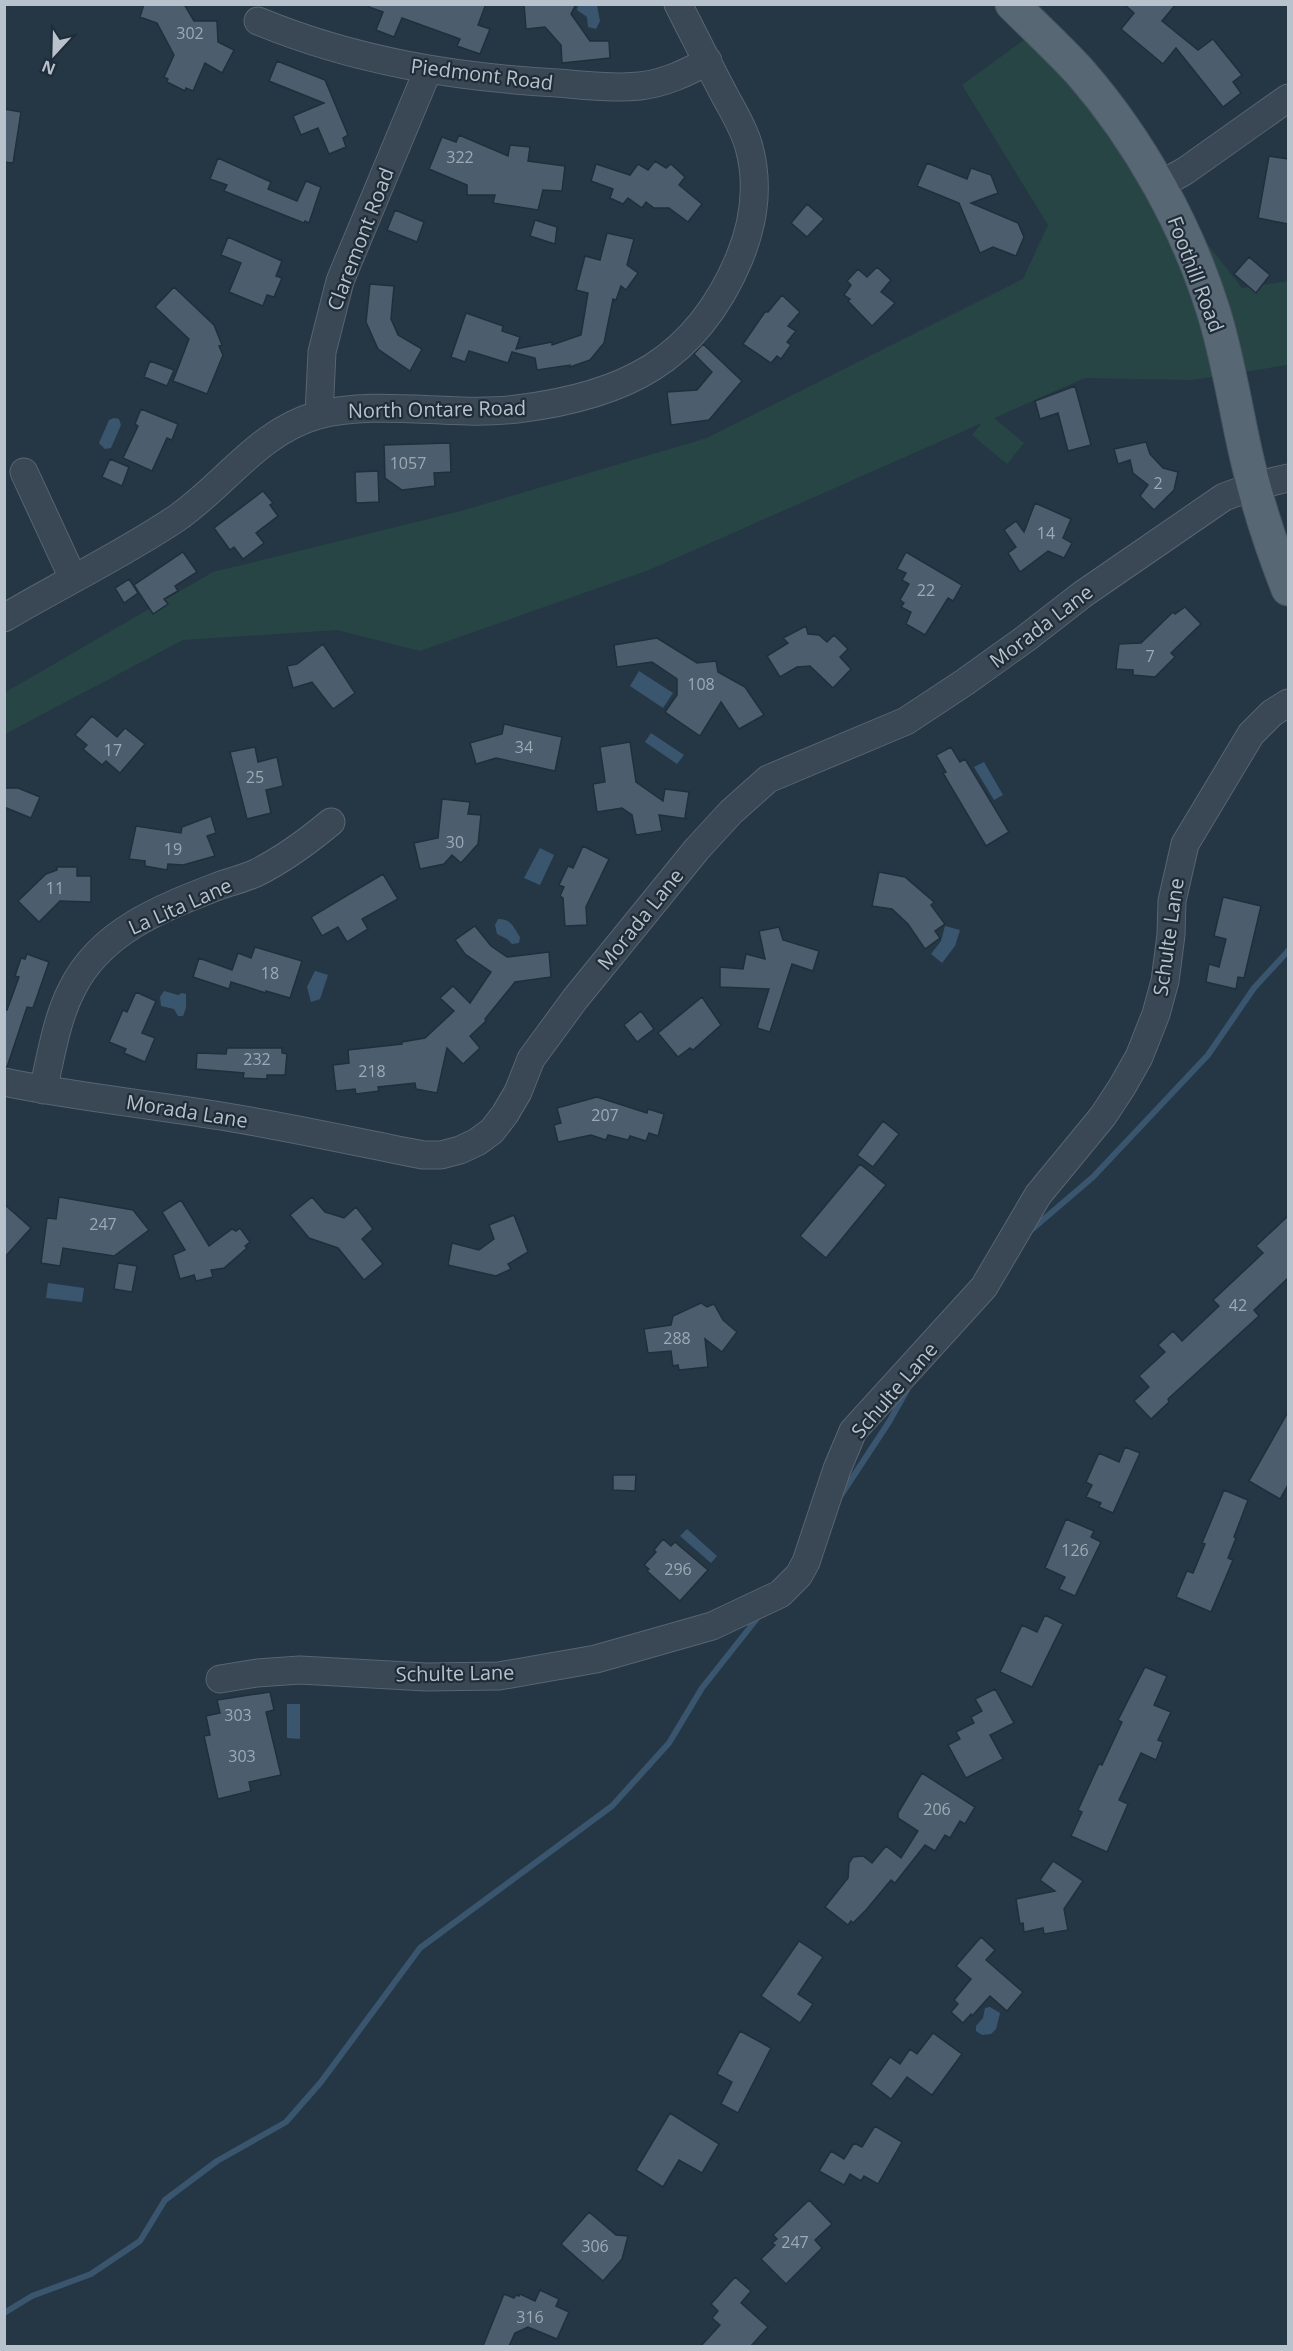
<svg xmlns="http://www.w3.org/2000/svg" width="1293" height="2351" font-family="'Open Sans',sans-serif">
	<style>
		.green { fill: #284546 }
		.water { fill: #3a566e }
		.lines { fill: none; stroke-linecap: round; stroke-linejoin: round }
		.stream { stroke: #3a566e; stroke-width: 6 }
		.building { fill: #4c5e6d; stroke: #212f3b; stroke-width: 1.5 }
		.minor-casing { stroke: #596571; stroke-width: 29 }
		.major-casing { stroke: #475360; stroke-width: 35 }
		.minor { stroke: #3a4754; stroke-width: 27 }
		.major { stroke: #586774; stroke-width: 33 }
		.labels { text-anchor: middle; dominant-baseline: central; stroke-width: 4.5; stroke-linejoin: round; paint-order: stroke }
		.number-label { font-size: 16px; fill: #9da9b5 }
		.street-label { font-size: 20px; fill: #b8c2cd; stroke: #1f2d39 }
	</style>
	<rect width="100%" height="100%" fill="#253645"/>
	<path class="green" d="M1039 29 1242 288 1288 281V365L1192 380 1085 378 994 418 1024 443 1007 464 972 435 982 423 649 570 420 651 337 630 183 640 5 734 4 693 213 572 461 511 707 438 1023 279 1048 225 962 85Z"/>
	<path class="water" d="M578 5 597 6 600 21 596 29 588 27 587 17 577 10Z
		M114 418 119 419 121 425 111 448 105 449 99 443 109 420Z
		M639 671 673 693 663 708 630 686Z
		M651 733 684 755 677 764 645 742Z
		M984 762 1003 795 994 800 974 767Z
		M540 848 554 855 540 885 524 878Z
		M498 919C512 919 513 927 520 937L519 943 512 944 507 939 497 934 495 925Z
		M945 926 960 930 955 946 942 963 931 954 941 941Z
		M315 971 328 975 320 999 311 1002 307 987Z
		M164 991 178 995 182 993 186 994V1008L183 1016H178L174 1009 161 1006 160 997Z
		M48 1283 84 1288 82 1302 46 1298Z
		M687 1529 717 1556 711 1563 680 1536Z
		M287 1704H300V1739L287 1738Z
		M990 2007 1000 2013 996 2029 991 2034 982 2035 976 2031V2026L983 2018 985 2008Z"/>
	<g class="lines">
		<path class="stream" d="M1030 1231 1093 1177 1208 1055 1254 988 1288 951
			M839 1498 889 1422 907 1390
			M4 2313 32 2296 91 2274 140 2241 165 2200 217 2161 286 2122 321 2082 420 1948 612 1806 669 1743 702 1688 759 1616"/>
	</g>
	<path class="building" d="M144 4H184L194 21H217L218 42 234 50 222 73 205 63 193 91 186 88 185 91 167 82 168 79 164 77 174 55 157 23 140 17Z
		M369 4H486L478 25 490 29 480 54 457 46 460 39 402 18 394 37 376 30 383 12 369 7Z
		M524 4H576L571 14 590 41H609L610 58 562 63 561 45 545 27 526 29Z
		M1124 4H1176L1162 21 1198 50 1213 39 1242 75 1233 82 1241 93 1223 107 1176 48 1163 64 1121 29 1134 13Z
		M277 61 325 80 348 135 343 138 346 147 329 154 318 128 301 135 293 116 324 103 269 81Z
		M4 109 21 112 13 163 4 162Z
		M459 135 508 156 510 145 530 147 528 161 565 166 562 191 543 190 538 210 493 203 495 195H467V185L429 169 442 137 456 142Z
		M1269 156 1288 159V224L1258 218Z
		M218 158 271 182 268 189 297 201 306 181 321 187 309 223 305 221 304 223 224 191 227 185 210 179Z
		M655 161 666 168 671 164 685 177 679 185 702 204 688 222 669 208H654L646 202 642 208 628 198 623 204 610 198 613 189 591 181 596 164 630 175 638 164 648 170Z
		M927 163 967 179 971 168 991 175 998 193 971 203 1018 223 1024 237 1016 256 993 247 980 253 959 203 917 186Z
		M807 204 824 219 807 237 791 223Z
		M395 210 424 222 417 242 387 230Z
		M535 220 557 227 555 244 530 236Z
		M607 233 634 239 627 265 638 273 626 290 621 286 616 300 613 299 604 343 590 360 570 367V365L537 370 535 358 512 352 508 363 469 351 465 362 451 357 466 313 503 326 502 331 520 337 516 349 552 342V345L581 335 588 293 576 290 585 256 600 260Z
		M228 237 282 261 276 276 282 278 274 297 267 295 263 306 229 292 241 263 221 255Z
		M1249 257 1270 275 1256 293 1234 274Z
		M877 267 891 280 881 292 895 303 872 326 848 301 850 299 844 295 851 285 847 281 858 269 867 277Z
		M370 284 394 286 391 319 398 335 422 349 410 371 378 349 366 322Z
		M174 287 214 325 222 345 219 346 223 355 207 394 173 381 189 339 155 307Z
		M782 295 800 312 788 326 796 331 787 342 791 345 781 359 777 356 771 363 743 344 765 312H768Z
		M703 344 742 381 709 420 671 425 667 392 697 390 712 372 694 354Z
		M150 361 174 370 167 386 144 377Z
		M1075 386 1091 445 1068 451 1058 413 1040 419 1035 401Z
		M141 409 178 424 172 440 167 438 152 471 123 458 138 426 135 424Z
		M1146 442 1150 454 1163 468 1178 472 1174 490 1154 510 1140 496 1148 485 1133 473 1130 460 1118 464 1114 449Z
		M450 443 451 472 434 473 435 486 402 490 385 478 384 445Z
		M110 459 129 467 122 486 102 477Z
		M378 471 379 502 356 503 355 472Z
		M263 491 273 503 270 505 278 516 256 533 264 543 243 559 234 547 230 550 214 528Z
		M1035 503 1071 519 1063 538 1072 543 1064 558 1048 551 1020 572 1008 553 1016 547 1004 530 1016 521 1024 532Z
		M183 552 197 572 175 586 178 591 164 599 168 604 153 614 134 585Z
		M906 552 962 585 953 601 948 598 925 635 906 624 911 612 901 607 904 603 900 600 909 584 902 580 906 573 897 569Z
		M129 579 138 593 124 603 115 588Z
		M1185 607 1201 624 1171 653 1175 657 1155 677 1133 675V670L1116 669 1119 644 1141 643 1173 612 1175 614Z
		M806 626 808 634 819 635 827 642 834 635 848 649 840 657 851 669 833 688 810 666 797 667 780 677 767 656 788 643 783 638Z
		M657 638 697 663 716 661 718 672 745 687 764 715 739 729 721 702 700 736 665 712 677 695V679L652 662 617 667 614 645Z
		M323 644 355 693 333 709 312 682 293 688 287 666 297 664Z
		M92 716 117 737 125 728 145 744 120 773 106 761 102 765 83 749 87 745 75 735Z
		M504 724 562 737 555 771 496 758 476 764 470 743 502 734Z
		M630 742 636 782 663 801 665 789 689 792 685 817 688 819 659 815 662 831 636 835 632 815 622 808 597 812 593 784 605 782 600 747Z
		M255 747 258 762 277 757 283 786 266 790 271 813 247 819 230 752Z
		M951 747 960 762 965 759 1009 832 986 846 943 773 946 772 936 755Z
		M4 788H18L40 797 31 818 4 807Z
		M442 799 470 802 468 814 481 815 478 844 461 863 452 855 444 864 420 869 414 843 438 838Z
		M211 816 216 833 207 836 215 856 183 865 168 864 167 870 145 866V861L129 859 136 826 181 833 182 827Z
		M583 846 609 859 586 907 587 925 565 926 563 898 560 896 564 887 559 885 568 866 573 868Z
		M57 867H77V876H91V902L60 901 39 922 18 901 46 874 57 870Z
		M879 872 905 877 934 902 931 905 945 924 935 931 940 938 925 949 908 924 892 909 872 906Z
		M383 874 398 899 362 919 368 929 347 942 338 927 322 936 311 917Z
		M1223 897 1261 906 1244 978 1238 977 1236 989 1206 982 1209 964 1219 967 1226 939 1214 936Z
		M475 926 491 946 507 957 549 952 551 977 515 982 485 1019 486 1021 470 1036 480 1048 463 1064 447 1048 437 1093 416 1089 415 1083 378 1087 379 1091 356 1094 355 1089 336 1091 333 1065 349 1063 348 1050 402 1044V1042L425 1038 454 1011 440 998 453 986 470 1003 491 972 465 954 455 940Z
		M779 927 783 940 819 951 813 971 792 964 770 1032 757 1028 769 989 720 987V967L743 969 746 954 765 959 759 931Z
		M255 947 302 961 290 998 266 991V993L231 982 229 989 193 977 199 958 232 970 238 953 251 958Z
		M27 954 49 962 33 1008 27 1007 7 1067 4 1066V1009L7 1010 19 977 15 976 21 958 25 959Z
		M136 992 156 1001 142 1033 155 1038 145 1062 124 1053 126 1049 109 1042 123 1010 127 1012Z
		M702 997 721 1025 693 1050 690 1048 678 1057 658 1033Z
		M641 1011 654 1029 637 1042 624 1025Z
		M227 1048H282V1053L287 1054 285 1075H267V1079L243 1078 244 1073 196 1069 197 1053 226 1054Z
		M597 1097 647 1113 648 1109 664 1114 658 1136 649 1133 646 1141 630 1136 628 1140 608 1135 606 1140 591 1135 558 1142 554 1125 561 1123 557 1108Z
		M883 1121 899 1134 873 1167 857 1155Z
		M860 1164 886 1185 826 1258 800 1236Z
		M59 1197 133 1210 149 1230 114 1256 63 1248 60 1266 41 1263 47 1218 56 1219Z
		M312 1197 325 1212 344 1218 356 1207 373 1229 362 1239 383 1264 364 1280 338 1248 309 1238 290 1215Z
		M181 1200 209 1246 232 1229 236 1231 240 1228 250 1242 245 1246 247 1248 224 1268 211 1270 213 1277 196 1281 194 1275 180 1279 173 1255 185 1250 162 1212Z
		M4 1204 31 1228 4 1258Z
		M514 1215 528 1252 508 1264 511 1269 496 1276 448 1265 452 1243 479 1250 494 1239 489 1225Z
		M1288 1216V1278L1254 1310 1259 1316 1168 1399 1169 1402 1151 1419 1134 1401 1149 1387 1139 1376 1165 1352 1158 1345 1173 1331 1182 1341 1219 1306 1213 1300 1263 1253 1256 1246Z
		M118 1263 137 1266 132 1292 114 1289Z
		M701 1303 707 1307 714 1304 723 1320 737 1332 722 1352 705 1339 708 1367 679 1370 678 1365 673 1366 671 1351 648 1353 644 1329 671 1325 673 1316Z
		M1288 1412V1485L1280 1499 1249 1481Z
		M1125 1447 1140 1453 1113 1513 1099 1507 1101 1503 1086 1497 1092 1485 1086 1482 1099 1453 1119 1462Z
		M613 1475H636L635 1491 613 1490Z
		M1224 1490 1248 1500 1234 1537 1236 1538 1228 1558 1233 1560 1211 1612 1176 1597 1187 1571 1193 1573 1205 1544 1202 1543Z
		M1066 1519 1094 1531 1091 1537 1101 1542 1075 1596 1059 1589 1065 1577 1045 1568Z
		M663 1539 671 1546 675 1542 708 1570 680 1601 647 1571 649 1569 644 1565 656 1552 654 1550Z
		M1045 1615 1063 1624 1032 1687 1000 1672 1022 1625 1037 1632Z
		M1145 1667 1167 1676 1154 1705 1171 1712 1158 1740 1163 1742 1156 1760 1141 1753 1119 1800 1128 1804 1107 1852 1071 1836 1082 1812 1078 1810 1099 1764 1102 1765 1122 1722 1118 1720Z
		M995 1689 1014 1723 990 1735 1003 1759 966 1778 948 1745 960 1739 956 1732 974 1723 971 1717 982 1711 975 1699Z
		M270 1692 274 1710 266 1712 281 1775 249 1782 251 1791 218 1799 204 1736 210 1735 206 1716 220 1713 217 1700Z
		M922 1773 975 1807 965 1824 960 1821 950 1838 945 1835 935 1851 925 1845 895 1883 891 1880 866 1910 853 1923 851 1921 848 1925 825 1907 848 1878 849 1863 853 1857 863 1856 872 1863 886 1846 901 1858 918 1831 898 1818V1813Z
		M1053 1861 1083 1881 1064 1909 1068 1930 1044 1934 1043 1928 1024 1932 1023 1923 1020 1924 1016 1899 1055 1891 1040 1880Z
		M981 1937 995 1950 986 1960 1023 1992 1007 2011 990 1996 972 2016 971 2014 963 2023 951 2012 958 2004 954 2000 971 1979 956 1966Z
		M799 1941 823 1957 798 1994 813 2004 800 2023 761 1996Z
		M740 2031 771 2048 738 2113 721 2104 732 2082 717 2074Z
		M933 2033 962 2054 932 2095 907 2077 891 2099 871 2084 890 2057 900 2064 910 2049 917 2054Z
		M670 2113 719 2144 702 2173 679 2160 663 2187 636 2170Z
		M875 2126 902 2142 878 2184 864 2176 861 2181 850 2174 844 2185 819 2171 831 2151 844 2159 854 2143 862 2147Z
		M809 2200 832 2224 815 2240 822 2248 786 2284 761 2259 775 2245 772 2243 777 2239 773 2235Z
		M589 2212 616 2235 628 2236 622 2259 603 2281 561 2244Z
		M735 2277 751 2291 741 2303 768 2327 751 2346H701L720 2325 712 2318 718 2311 711 2304Z
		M540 2290 559 2299 556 2306 569 2312 557 2339 528 2327 515 2333 509 2346H483L504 2294 514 2298 516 2295 519 2296 520 2294 535 2301Z"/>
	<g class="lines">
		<defs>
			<path id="minor" d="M258 21C355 61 453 77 557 83 584 85 613 89 640 86 665 83 686 73 708 61
				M1158 186 1185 171 1288 98
				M319 415 322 352 340 281 428 70
				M24 472 73 578
				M4 618C61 584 122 555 177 518 226 484 258 432 318 415 378 399 454 417 517 409 624 396 696 361 739 259 754 223 759 184 749 147 744 128 734 113 725 96 709 66 694 35 678 4
				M4 1082C76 1097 149 1104 221 1116 289 1127 356 1142 423 1155H441L460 1150 477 1142 492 1131 505 1114 518 1092 531 1059 575 999 697 849 731 812 768 779 906 721 965 682 1025 639 1083 594 1224 497 1254 486 1288 478
				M43 1090C51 1057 56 1020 72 989 101 930 164 907 221 885 233 881 245 878 256 873 284 859 307 842 331 822
				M220 1679 257 1673 300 1670 426 1677 499 1676 596 1659 712 1626 780 1594 799 1575 806 1562 837 1469 853 1431 984 1287 1038 1195 1103 1116 1122 1087 1139 1057 1156 1014 1165 981 1171 935 1172 901 1185 844 1251 734 1272 713 1288 703"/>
			<path id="major" d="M1012 4C1035 27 1058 48 1080 72 1140 141 1187 226 1214 313 1229 362 1236 413 1248 463 1258 506 1272 548 1288 589"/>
		</defs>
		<use href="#minor" class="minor-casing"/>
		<use href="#major" class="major-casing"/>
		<use href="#minor" class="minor"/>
		<use href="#major" class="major"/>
	</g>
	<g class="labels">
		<g class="number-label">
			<text x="190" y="33">302</text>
			<text x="460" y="157">322</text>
			<text x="408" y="463">1057</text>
			<text x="1158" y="483">2</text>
			<text x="1046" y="533">14</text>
			<text x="926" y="590">22</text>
			<text x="1150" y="656">7</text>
			<text x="701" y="684">108</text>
			<text x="524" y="747">34</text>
			<text x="113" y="750">17</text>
			<text x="255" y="777">25</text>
			<text x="455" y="842">30</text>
			<text x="173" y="849">19</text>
			<text x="55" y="888">11</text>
			<text x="270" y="973">18</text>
			<text x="257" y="1059">232</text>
			<text x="372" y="1071">218</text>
			<text x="605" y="1115">207</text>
			<text x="103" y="1224">247</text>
			<text x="1238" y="1305">42</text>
			<text x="677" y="1338">288</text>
			<text x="1075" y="1550">126</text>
			<text x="678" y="1569">296</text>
			<text x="238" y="1715">303</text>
			<text x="242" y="1756">303</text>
			<text x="937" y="1809">206</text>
			<text x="795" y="2242">247</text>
			<text x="595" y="2246">306</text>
			<text x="530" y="2317">316</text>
		</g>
		<g class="street-label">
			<text transform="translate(482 74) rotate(7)">Piedmont Road</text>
			<text transform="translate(360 239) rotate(-69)">Claremont Road</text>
			<text transform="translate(1196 274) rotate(69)">Foothill Road</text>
			<text transform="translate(437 409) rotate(-1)">North Ontare Road</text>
			<text transform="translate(1041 626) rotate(-37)">Morada Lane</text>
			<text transform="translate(180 906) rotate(-24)">La Lita Lane</text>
			<text transform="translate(640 919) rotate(-51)">Morada Lane</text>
			<text transform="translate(1168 937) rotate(-82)">Schulte Lane</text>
			<text transform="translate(187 1111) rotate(9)">Morada Lane</text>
			<text transform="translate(894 1390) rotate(-49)">Schulte Lane</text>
			<text transform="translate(455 1673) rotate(-1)">Schulte Lane</text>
		</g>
	</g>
	<rect width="1293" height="2351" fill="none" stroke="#b8c2cd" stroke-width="12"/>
	<g transform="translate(54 54) rotate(202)" stroke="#1f2d39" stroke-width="4.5" paint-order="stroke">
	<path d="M0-4.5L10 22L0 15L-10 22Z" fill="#b8c2cd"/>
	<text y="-9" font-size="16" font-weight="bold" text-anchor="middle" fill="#b8c2cd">N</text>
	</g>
</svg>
